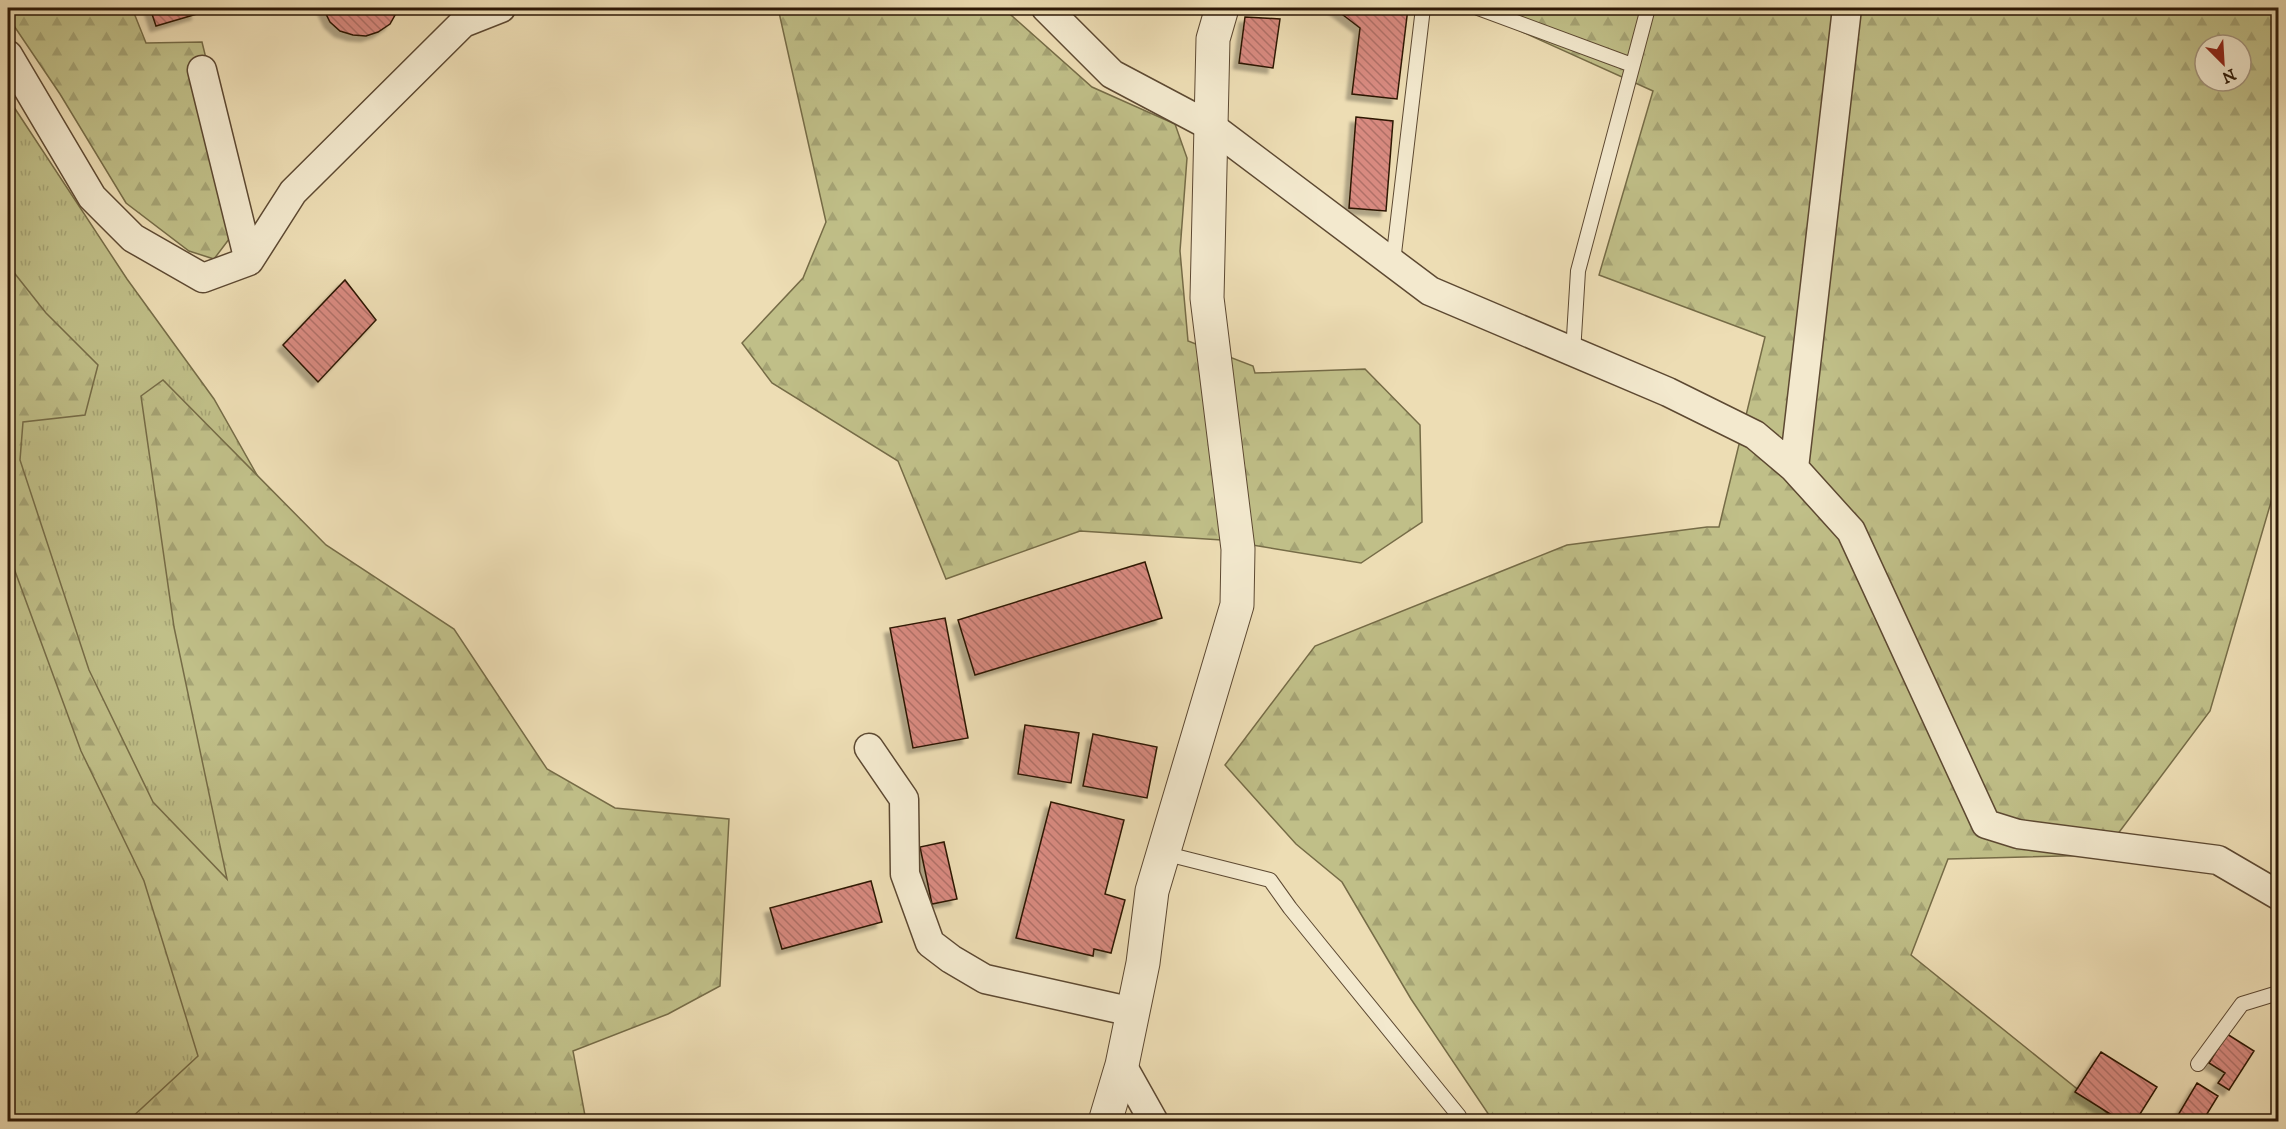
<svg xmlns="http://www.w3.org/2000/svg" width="2286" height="1129" font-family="'IM FELL DW Pica',serif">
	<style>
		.grass { fill: url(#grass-tufts); stroke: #766c47; stroke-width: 1.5 }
		.forest { fill: url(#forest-firs); stroke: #766c47; stroke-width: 1.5; fill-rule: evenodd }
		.building { fill: url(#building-back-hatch); stroke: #2d1806; stroke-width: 1.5; filter: url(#shadow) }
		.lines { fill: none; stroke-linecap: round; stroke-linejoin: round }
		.service-casing { stroke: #5d4932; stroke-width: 16 }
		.minor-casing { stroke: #5d4932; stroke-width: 31 }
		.tertiary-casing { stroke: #5d4932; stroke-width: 35 }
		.service { stroke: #f3e9ce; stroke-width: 14 }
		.minor { stroke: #f3e9ce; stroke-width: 28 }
		.tertiary { stroke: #f3e9ce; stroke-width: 33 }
	</style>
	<defs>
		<pattern id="grass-tufts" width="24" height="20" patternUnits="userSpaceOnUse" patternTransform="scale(1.5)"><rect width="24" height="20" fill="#c0bf88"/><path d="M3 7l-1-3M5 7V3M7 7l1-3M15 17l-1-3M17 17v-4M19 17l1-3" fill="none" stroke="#a5a374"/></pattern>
		<pattern id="forest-firs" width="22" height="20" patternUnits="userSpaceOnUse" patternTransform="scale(1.5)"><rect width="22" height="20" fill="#c0bf88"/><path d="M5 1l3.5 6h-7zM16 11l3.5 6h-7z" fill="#a5a374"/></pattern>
		<pattern id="building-back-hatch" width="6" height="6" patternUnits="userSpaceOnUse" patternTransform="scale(1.5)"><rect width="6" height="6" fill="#d88a80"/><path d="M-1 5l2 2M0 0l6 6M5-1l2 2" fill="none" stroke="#b07067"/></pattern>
		<filter id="shadow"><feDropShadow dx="-5.5" dy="5.5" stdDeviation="1.5" flood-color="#0004"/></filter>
	</defs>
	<rect width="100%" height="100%" fill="#edddb4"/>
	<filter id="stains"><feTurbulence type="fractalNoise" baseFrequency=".00333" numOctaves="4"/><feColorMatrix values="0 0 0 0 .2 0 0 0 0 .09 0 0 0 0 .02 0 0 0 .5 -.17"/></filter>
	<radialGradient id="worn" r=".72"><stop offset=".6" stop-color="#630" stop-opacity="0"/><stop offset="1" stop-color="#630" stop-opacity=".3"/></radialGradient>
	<path class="grass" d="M8 98 127 279 214 399 512 926 518 1121H8Z"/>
	<path class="forest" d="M8 8H132L146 43 202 42 245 218 214 259 189 251 126 203 60 94 8 17Z
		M778 8H1003L1092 87 1175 124 1187 158 1180 251 1188 341 1253 366 1255 373 1365 369 1420 425 1422 522 1361 563 1222 540 1080 531 946 579 898 461 772 383 742 343 803 278 826 222Z
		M1493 8H2278V478L2210 711 2102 855 1948 859 1911 955 2117 1121H1493L1411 999 1342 882 1296 844 1225 765 1315 646 1567 545 1707 527H1719L1765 337 1599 275 1653 91 1498 21ZM2205 45H2241V81H2205Z
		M8 265 46 313 98 365 85 415 23 422 20 460 89 670 153 802 227 879 174 627 141 396 163 380 326 545 454 629 547 769 615 808 729 819 720 986 668 1014 573 1051 586 1121H128L198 1056 144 881 81 751 8 552Z"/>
	<path class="building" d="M150 8H195L197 14 156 26Z
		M323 8H399L390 24 378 32 366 36 353 35 340 31 330 22Z
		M1334 8H1408L1397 99 1352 94 1360 28Z
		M1245 17 1280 19 1273 68 1239 63Z
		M1356 117 1393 121 1386 211 1349 208Z
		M345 280 376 320 318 382 283 345Z
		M1145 562 1162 618 975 675 958 620Z
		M945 618 968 738 913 748 890 628Z
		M1025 725 1079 733 1071 783 1018 774Z
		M1093 734 1157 747 1147 798 1083 786Z
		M1051 802 1124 820 1105 894 1125 900 1111 953 1094 949 1093 956 1016 938Z
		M944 842 957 899 932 904 920 847Z
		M871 881 882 922 782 949 770 908Z
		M2227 1034 2254 1051 2229 1090 2218 1083 2225 1073 2209 1063Z
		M2101 1052 2157 1087 2135 1122H2123L2075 1092Z
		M2197 1083 2218 1096 2202 1122H2174Z"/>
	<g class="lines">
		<defs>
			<path id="service" d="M1478 8 1632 65
				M1393 262 1423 8
				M1573 353 1578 271 1648 8
				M1163 853 1270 880 1290 908 1459 1116
				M2198 1064 2242 1004 2278 993"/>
			<path id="minor" d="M1046 8 1112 74 1212 127 1430 291 1668 392 1755 435 1794 468 1851 531 1986 824 2018 834 2218 860 2278 895
				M8 55 92 197 133 238 203 278 249 261 293 192 463 23 501 8
				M202 70 249 261
				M1794 468 1847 8
				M869 748 904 799 905 874 930 943 951 959 985 979 1133 1012
				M1122 1065 1154 1122"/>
			<path id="tertiary" d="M1105 1122 1122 1065 1143 963 1152 891 1237 605 1238 549 1207 298 1213 39 1222 8"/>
		</defs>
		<use href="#service" class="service-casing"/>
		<use href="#minor" class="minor-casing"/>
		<use href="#tertiary" class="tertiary-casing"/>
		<use href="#service" class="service"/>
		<use href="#minor" class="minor"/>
		<use href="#tertiary" class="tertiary"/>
	</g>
	<rect width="2286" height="1129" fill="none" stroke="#edddb4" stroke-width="30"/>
	<rect x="9" y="9" width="2268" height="1111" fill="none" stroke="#2d1806" stroke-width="3"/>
	<rect x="15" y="15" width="2256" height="1099" fill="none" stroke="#2d1806" stroke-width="1.5"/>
	<g transform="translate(2223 63) rotate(156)"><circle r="28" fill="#f3e9ce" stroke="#a4957e" stroke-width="1.5"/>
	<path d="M0-4.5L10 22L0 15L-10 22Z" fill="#8f2418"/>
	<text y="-9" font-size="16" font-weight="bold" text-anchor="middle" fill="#2d1806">N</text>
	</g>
	<rect width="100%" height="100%" filter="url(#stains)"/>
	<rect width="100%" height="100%" fill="url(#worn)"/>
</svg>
